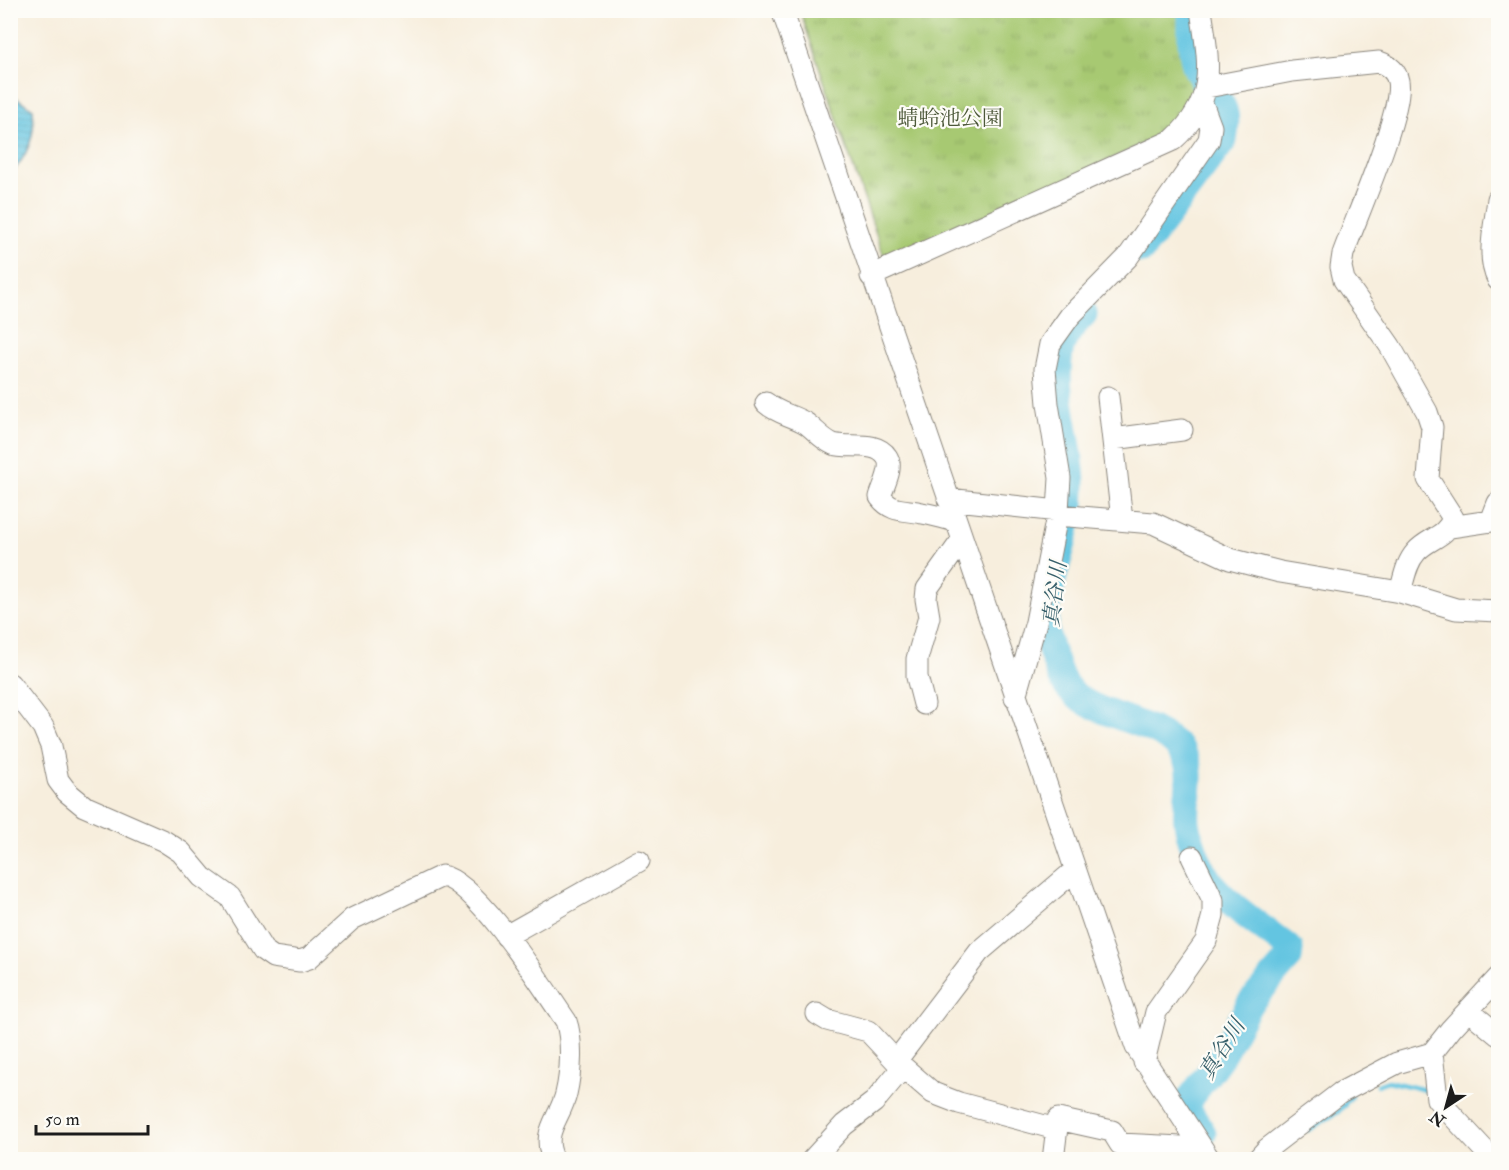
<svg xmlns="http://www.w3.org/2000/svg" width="1509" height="1170" font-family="'IM FELL Double Pica','Noto Serif JP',serif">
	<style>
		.park { fill: url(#park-tufts); stroke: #627247; stroke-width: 1.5 }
		.water { fill: url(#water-rules); stroke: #40707e; stroke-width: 1.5 }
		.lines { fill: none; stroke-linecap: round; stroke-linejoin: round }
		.stream { stroke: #63c5e1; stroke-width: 4.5 }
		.river { stroke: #63c5e1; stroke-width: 27 }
		.minor-casing { stroke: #8a857c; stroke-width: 23 }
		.minor { stroke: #fff; stroke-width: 21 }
		.labels { text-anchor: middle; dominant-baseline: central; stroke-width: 4.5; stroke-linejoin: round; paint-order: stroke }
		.park-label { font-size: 21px; fill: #4d593a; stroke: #fdfcf7 }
		.water-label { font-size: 22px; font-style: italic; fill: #38606b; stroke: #fdfcf7 }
	</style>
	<defs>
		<pattern id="park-tufts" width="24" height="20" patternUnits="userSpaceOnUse" patternTransform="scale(1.5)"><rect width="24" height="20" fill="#a7c972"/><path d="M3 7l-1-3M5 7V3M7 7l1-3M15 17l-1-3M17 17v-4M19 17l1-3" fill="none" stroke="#8fac62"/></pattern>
		<pattern id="water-rules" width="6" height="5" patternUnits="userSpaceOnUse" patternTransform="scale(1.5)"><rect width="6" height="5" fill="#63c5e1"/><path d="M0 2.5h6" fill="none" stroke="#55a9c0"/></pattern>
	</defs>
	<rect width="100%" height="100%" fill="#fdfcf7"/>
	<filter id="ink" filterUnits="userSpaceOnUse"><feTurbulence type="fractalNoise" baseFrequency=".0167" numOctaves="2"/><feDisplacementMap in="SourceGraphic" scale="12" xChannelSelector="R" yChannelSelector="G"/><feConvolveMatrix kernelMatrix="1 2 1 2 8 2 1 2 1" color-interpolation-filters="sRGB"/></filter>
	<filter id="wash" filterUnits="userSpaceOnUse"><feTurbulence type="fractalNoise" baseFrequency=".008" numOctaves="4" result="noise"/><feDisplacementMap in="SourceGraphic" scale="24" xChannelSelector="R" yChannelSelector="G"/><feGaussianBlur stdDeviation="1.35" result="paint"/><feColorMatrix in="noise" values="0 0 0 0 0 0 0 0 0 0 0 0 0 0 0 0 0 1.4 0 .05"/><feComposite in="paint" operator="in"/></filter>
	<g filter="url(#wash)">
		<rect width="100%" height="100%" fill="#f7eedd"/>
		<path class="park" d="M800 11H1185L1187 61 1199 84 1195 98 1169 132 893 261 884 257Z"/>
		<path class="water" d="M11 94 33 109C36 135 28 155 11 174Z"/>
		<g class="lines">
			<path class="stream" d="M1377 1085 1388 1081 1430 1091
				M1308 1130 1338 1112 1351 1097"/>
			<path class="river" d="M1142 250 1224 140C1232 96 1213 103 1197 70 1189 52 1191 30 1191 10
				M1084 314C1075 324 1062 337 1060 352 1052 398 1072 441 1072 487 1072 534 1047 578 1046 625 1046 641 1055 662 1061 677 1078 717 1151 716 1179 748 1198 769 1184 797 1187 822 1189 837 1197 860 1205 874 1220 901 1265 928 1290 949L1289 958 1250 1003 1220 1058 1185 1105 1203 1133"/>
		</g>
	</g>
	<g filter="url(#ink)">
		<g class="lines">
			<defs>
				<path id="minor" d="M782 10 1136 1047 1210 1160
					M1207 87 1292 71 1379 62C1388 65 1396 71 1398 81 1404 110 1355 220 1343 254L1341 267 1344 280 1390 346 1427 412 1432 427 1428 479 1453 518C1446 538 1428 538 1416 552 1406 563 1404 579 1400 592
					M1498 199C1495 225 1486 257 1498 280
					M871 276 1173 140C1218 99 1209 64 1201 10
					M1108 397 1122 520
					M766 403C778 414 793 415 807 424 816 431 823 440 833 444 849 449 876 440 887 457 894 468 883 486 880 497 892 513 905 509 922 513 934 515 944 518 955 521
					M1113 439 1182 430
					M948 499 1058 511
					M1057 515 1153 523 1230 559 1280 572 1400 592 1456 609 1498 611
					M1450 527 1491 521 1498 503
					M10 684 43 727 51 746 58 780 67 792 84 806 164 841 181 852 202 877 230 897 263 950 273 957 300 961 309 958 352 919 442 876C477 882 544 989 566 1021 573 1041 571 1073 566 1094 560 1119 540 1133 554 1160
					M1015 697 1036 622 1058 511 1060 478 1048 404 1045 369 1050 344 1070 316 1128 257 1209 140 1211 127 1202 103
					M924 704 917 677V659L929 617 926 599 927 589 962 540
					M506 936 639 861
					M1469 1011 1498 1035
					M817 1014 827 1020 868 1031 896 1061 933 1093 959 1103 1056 1129
					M1432 1053 1437 1099 1487 1153 1486 1160
					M896 1061 979 952 1074 871
					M1144 1062 1156 1012 1206 941 1213 915V900L1192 857
					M812 1160 844 1125 874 1102 903 1067
					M1053 1160 1058 1119 1112 1131 1120 1144 1202 1148
					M1257 1160 1267 1149 1340 1093 1397 1063 1432 1053 1451 1029 1498 978"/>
			</defs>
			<use href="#minor" class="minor-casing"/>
			<use href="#minor" class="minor"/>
		</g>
	</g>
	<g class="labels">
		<g class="park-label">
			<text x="950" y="118">蜻蛉池公園</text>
		</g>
		<g class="water-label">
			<text transform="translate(1055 594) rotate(-83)">真谷川</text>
			<text transform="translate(1222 1049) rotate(-58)">真谷川</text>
		</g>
	</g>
	<rect width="1509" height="1170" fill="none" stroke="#fdfcf7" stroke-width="36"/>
	<g transform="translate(1446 1107) rotate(216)" stroke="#fdfcf7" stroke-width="4.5" paint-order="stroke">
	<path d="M0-4.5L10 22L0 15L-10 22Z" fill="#1c1c1c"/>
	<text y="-9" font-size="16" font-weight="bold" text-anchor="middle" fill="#1c1c1c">N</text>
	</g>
	<path d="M36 1125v9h112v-9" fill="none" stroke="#1c1c1c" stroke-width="3"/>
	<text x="45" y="1125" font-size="18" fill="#1c1c1c" stroke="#fdfcf7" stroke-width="4.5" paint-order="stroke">50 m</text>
</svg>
